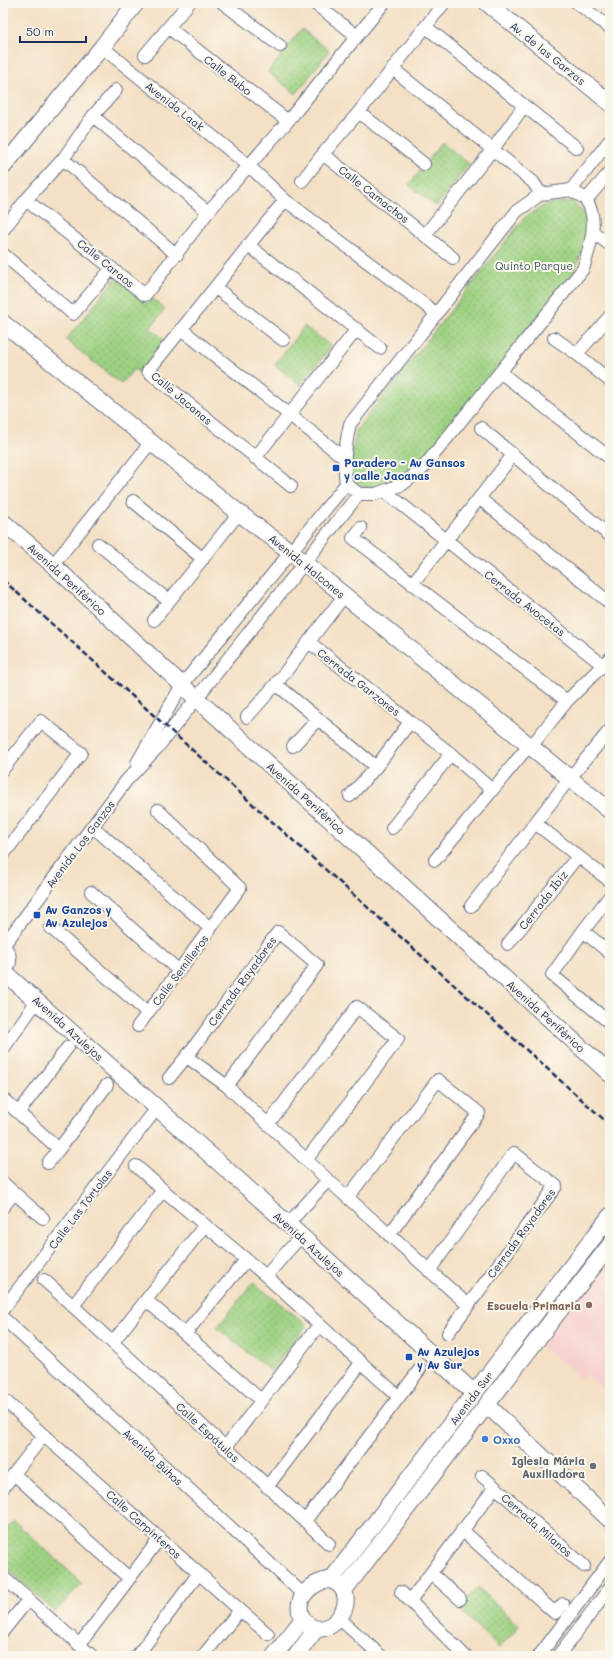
<svg xmlns="http://www.w3.org/2000/svg" width="613" height="1659" font-family="Mali,sans-serif">
	<style>
		.built { fill: #f7d0cf }
		.park { fill: url(#park-dots); stroke: #5c8070 }
		.lines { fill: none; stroke-linecap: round; stroke-linejoin: round }
		.minor-casing { stroke: #676d82; stroke-width: 14 }
		.major-casing { stroke: #676d82; stroke-width: 18 }
		.minor { stroke: #fff; stroke-width: 12 }
		.major { stroke: #fff; stroke-width: 16 }
		.rail { stroke: #1b2f5e; stroke-width: 2.5; stroke-dasharray: 6 3; stroke-linecap: butt }
		.transit-dot { fill: #1a4fb4; stroke: #fbf7ec; stroke-width: 1.5 }
		.education-dot { fill: #8d6e63; stroke: #fbf7ec; stroke-width: 1.5 }
		.shop-dot { fill: #3f7fe0; stroke: #fbf7ec; stroke-width: 1.5 }
		.worship-dot { fill: #6b7280; stroke: #fbf7ec; stroke-width: 1.5 }
		.labels { text-anchor: middle; dominant-baseline: central; stroke-width: 4; stroke-linejoin: round; paint-order: stroke }
		.street-label { font-size: 11px; fill: #1b2f5e; stroke: #fbf7ec }
		.park-label { font-size: 11px; fill: #3c5867; stroke: #fbf7ec }
		.transit-label { font-size: 11px; font-weight: bold; fill: #164399; stroke: #fbf7ec; text-anchor: start }
		.education-label { font-size: 11px; font-weight: bold; fill: #785e54; stroke: #fbf7ec; text-anchor: end }
		.shop-label { font-size: 11px; font-weight: bold; fill: #366cbe; stroke: #fbf7ec; text-anchor: start }
		.worship-label { font-size: 11px; font-weight: bold; fill: #5b616d; stroke: #fbf7ec; text-anchor: end }
	</style>
	<defs>
		<pattern id="park-dots" width="8" height="8" patternUnits="userSpaceOnUse"><rect width="8" height="8" fill="#9ed282"/><path d="M2 2h.1M6 6h.1" fill="none" stroke="#80ab6e" stroke-width="1.8" stroke-linecap="round"/></pattern>
	</defs>
	<rect width="100%" height="100%" fill="#fbf7ec"/>
	<filter id="ink" filterUnits="userSpaceOnUse"><feTurbulence type="fractalNoise" baseFrequency=".025" numOctaves="2"/><feDisplacementMap in="SourceGraphic" scale="8" xChannelSelector="R" yChannelSelector="G"/><feConvolveMatrix kernelMatrix="1 2 1 2 8 2 1 2 1" color-interpolation-filters="sRGB"/></filter>
	<filter id="wash" filterUnits="userSpaceOnUse"><feTurbulence type="fractalNoise" baseFrequency=".012" numOctaves="4" result="noise"/><feDisplacementMap in="SourceGraphic" scale="16" xChannelSelector="R" yChannelSelector="G"/><feGaussianBlur stdDeviation="0.9" result="paint"/><feColorMatrix in="noise" values="0 0 0 0 0 0 0 0 0 0 0 0 0 0 0 0 0 1.4 0 .05"/><feComposite in="paint" operator="in"/></filter>
	<g filter="url(#wash)">
		<rect width="100%" height="100%" fill="#f4e0c4"/>
		<path class="built" d="M602 1262 610 1268V1343L582 1379 538 1344Z
			M610 1345V1395L586 1375Z"/>
		<path class="park" d="M302 29 329 51 296 94 268 72Z
			M442 142 469 164 436 206 409 185Z
			M572 201 585 214 588 237 573 274 420 463C406 475 379 496 361 486 355 482 351 478 351 471 350 458 354 442 357 429L525 217 547 204Z
			M116 278 147 304 152 298 165 309 150 328 166 341 140 373 134 369 121 384 66 340Z
			M304 326 331 346 301 385 275 365Z
			M253 1282 307 1325 271 1371 217 1328Z
			M14 1521 82 1583 55 1612 3 1565V1533Z
			M478 1587 519 1626 499 1648 458 1608Z"/>
	</g>
	<g filter="url(#ink)">
		<g class="lines">
			<defs>
				<path id="minor" d="M223 3 280 46
					M314 3 357 36
					M577 3 610 28
					M426 27 577 148
					M169 28 288 121
					M102 47 248 165 285 200 437 314
					M145 55 189 3
					M393 69 533 182 541 194
					M359 112 424 164
					M93 116 208 212
					M323 154 453 258
					M63 159 177 255
					M302 181 323 154 359 112 444 3
					M571 190C575 193 583 196 586 200 600 219 589 250 583 269L423 468 403 484 376 494H359L346 484C343 460 345 447 350 424L517 211 541 194Z
					M571 190 610 140
					M26 200 145 295 208 212 288 121 384 3
					M285 200 148 371 291 486
					M586 200 610 172
					M3 230 26 200 63 159 93 116 116 90
					M593 232 610 245
					M425 235 493 149 524 106
					M248 245 380 348
					M3 254 73 314 112 268
					M216 288 283 340
					M181 329 343 457
					M554 338 577 354 610 381
					M577 354 610 316
					M500 372 610 458
					M481 428 610 536
					M255 458 357 329
					M386 492 604 666
					M479 498 610 603
					M133 501 203 559
					M361 528 353 538 567 701
					M98 544 169 601
					M53 565 151 442
					M412 584 513 455
					M154 620 239 513
					M309 642 451 754 492 790
					M276 684 376 767
					M247 717 276 684 344 596
					M293 746 318 719
					M137 763 182 685 346 484
					M3 769 41 721 81 753 3 855
					M350 796 376 767 410 722
					M535 823 610 881
					M93 827 210 928
					M392 828 451 754
					M435 860 522 754 537 739 567 701 610 658
					M91 892 179 971
					M610 896 583 931 552 975 610 1023
					M471 906 570 778 610 730
					M51 928 148 1013
					M583 931 610 953
					M508 944 578 856
					M3 945C12 954 13 965 3 974
					M4 945 126 781 157 748 359 494
					M138 1026 240 888 158 810
					M3 1049 37 1001
					M187 1057 227 1086 328 1180 468 1305
					M169 1078 191 1051 278 932 317 965 227 1086
					M3 1099 59 1149 107 1085
					M19 1112 68 1047
					M268 1124 357 1007 398 1039 307 1159
					M48 1163 59 1149
					M136 1166 163 1190
					M3 1183 43 1218
					M163 1190 266 1276 399 1397 305 1521 73 1306Z
					M348 1197 438 1080 479 1113 389 1235
					M3 1207 14 1193
					M288 1224 328 1180
					M429 1271 514 1153 556 1186 448 1333
					M266 1276 301 1236
					M44 1280 73 1306
					M146 1300 261 1400
					M3 1309 157 1108
					M3 1318 304 1595
					M185 1334 246 1260
					M113 1342 205 1225
					M399 1397 420 1369
					M3 1399 240 1610 203 1656
					M225 1448 319 1325
					M14 1474 129 1578
					M482 1476 495 1487
					M267 1487 361 1363
					M3 1488 44 1435
					M305 1521 329 1544
					M462 1530 555 1613 563 1604
					M431 1573 460 1599
					M3 1577 92 1656
					M401 1592 410 1601
					M240 1610 268 1634
					M339 1618 381 1656
					M3 1631 28 1600
					M79 1645 160 1538
					M137 1656 199 1573
					M465 1656 410 1601 495 1487 584 1566
					M539 1656 610 1561
					M558 1656 610 1588"/>
				<path id="major" d="M487 3 610 103
					M3 167 102 47 136 3
					M3 323 239 513 291 552 610 811
					M3 522 53 565 196 698 610 1074
					M5 973 288 1224 474 1393
					M487 1405 610 1520
					M331 1580 610 1216
					M331 1580C369 1596 324 1651 303 1619 291 1600 313 1580 331 1580Z
					M344 1590 610 1245
					M274 1656 303 1619
					M296 1656 316 1629"/>
			</defs>
			<use href="#minor" class="minor-casing"/>
			<use href="#major" class="major-casing"/>
			<use href="#minor" class="minor"/>
			<use href="#major" class="major"/>
			<path class="rail" d="M3 580 610 1125"/>
		</g>
	</g>
	<g class="transit-dot">
		<rect x="332" y="464" width="8" height="8" rx="2"/>
		<rect x="33" y="911" width="8" height="8" rx="2"/>
		<rect x="405" y="1353" width="8" height="8" rx="2"/>
	</g>
	<circle class="education-dot" cx="589" cy="1305" r="4"/>
	<circle class="shop-dot" cx="485" cy="1439" r="4"/>
	<circle class="worship-dot" cx="593" cy="1466" r="4"/>
	<g class="labels">
		<g class="street-label">
			<text transform="translate(548 53) rotate(39)">Av. de las Garzas</text>
			<text transform="translate(228 75) rotate(38)">Calle Bubo</text>
			<text transform="translate(175 106) rotate(38)">Avenida Laak</text>
			<text transform="translate(374 194) rotate(38)">Calle Camachos</text>
			<text transform="translate(106 263) rotate(39)">Calle Caraos</text>
			<text transform="translate(182 398) rotate(40)">Calle Jacanas</text>
			<text transform="translate(307 566) rotate(39)">Avenida Halcones</text>
			<text transform="translate(67 579) rotate(42)">Avenida Periférico</text>
			<text transform="translate(525 603) rotate(38)">Cerrada Avocetas</text>
			<text transform="translate(359 682) rotate(38)">Cerrada Garzones</text>
			<text transform="translate(306 798) rotate(42)">Avenida Periférico</text>
			<text transform="translate(80 844) rotate(-53)">Avenida Los Ganzos</text>
			<text transform="translate(543 900) rotate(-52)">Cerrada Ibiz</text>
			<text transform="translate(180 970) rotate(-53)">Calle Semilleros</text>
			<text transform="translate(242 981) rotate(-54)">Cerrada Rayadores</text>
			<text transform="translate(546 1016) rotate(42)">Avenida Periférico</text>
			<text transform="translate(68 1028) rotate(42)">Avenida Azulejos</text>
			<text transform="translate(80 1209) rotate(-53)">Calle Las Tórtolas</text>
			<text transform="translate(521 1233) rotate(-54)">Cerrada Rayadores</text>
			<text transform="translate(309 1244) rotate(42)">Avenida Azulejos</text>
			<text transform="translate(471 1398) rotate(-53)">Avenida Sur</text>
			<text transform="translate(208 1432) rotate(43)">Calle Espátulas</text>
			<text transform="translate(153 1457) rotate(43)">Avenida Búhos</text>
			<text transform="translate(144 1524) rotate(42)">Calle Carpinteros</text>
			<text transform="translate(537 1525) rotate(41)">Cerrada Milanos</text>
		</g>
		<g class="park-label">
			<text x="534" y="265">Quinto Parque</text>
		</g>
		<g class="transit-label">
			<text x="344" y="462">Paradero - Av Gansos<tspan x="344" dy="13">y calle Jacanas</tspan></text>
			<text x="45" y="909">Av Ganzos y<tspan x="45" dy="13">Av Azulejos</tspan></text>
			<text x="417" y="1351">Av Azulejos<tspan x="417" dy="13">y Av Sur</tspan></text>
		</g>
		<g class="education-label">
			<text x="581" y="1305">Escuela Primaria</text>
		</g>
		<g class="shop-label">
			<text x="493" y="1439">Oxxo</text>
		</g>
		<g class="worship-label">
			<text x="585" y="1460">Iglesia Mária<tspan x="585" dy="13">Auxiliadora</tspan></text>
		</g>
	</g>
	<rect width="613" height="1659" fill="none" stroke="#fbf7ec" stroke-width="16"/>
	<path d="M20 36v6h66v-6" fill="none" stroke="#1b2f5e" stroke-width="2"/>
	<text x="26" y="36" font-size="12" fill="#1b2f5e" stroke="#fbf7ec" stroke-width="3" paint-order="stroke">50 m</text>
</svg>
